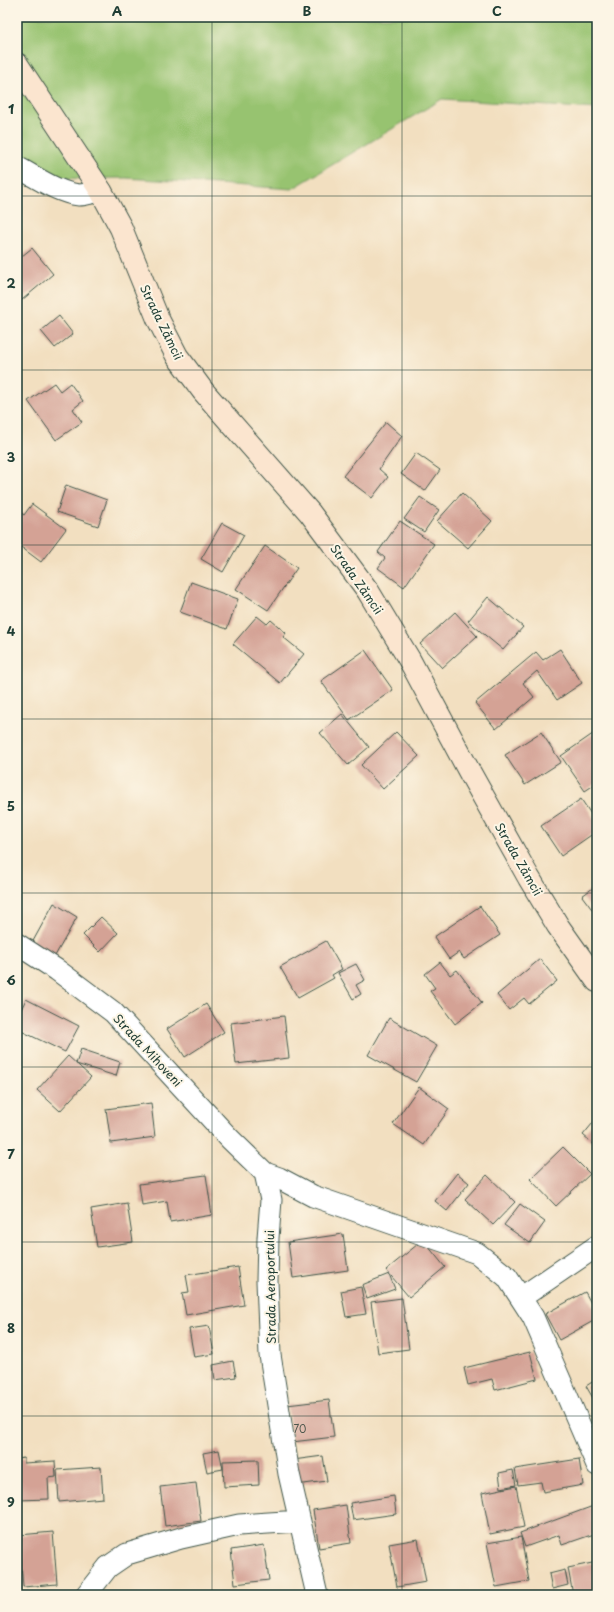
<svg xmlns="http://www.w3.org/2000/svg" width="614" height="1612" font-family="'Playpen Sans',sans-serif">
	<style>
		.green { fill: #97c370; stroke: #5b8052 }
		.building { fill: #d4a295 }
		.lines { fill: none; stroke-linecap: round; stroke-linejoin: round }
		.minor-casing { stroke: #3f5549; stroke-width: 23 }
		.secondary-casing { stroke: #3f5549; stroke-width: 24 }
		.minor { stroke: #fff; stroke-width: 21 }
		.secondary { stroke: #fbe5cf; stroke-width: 22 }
		.grid { fill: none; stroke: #1f3d34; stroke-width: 1; stroke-opacity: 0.55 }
		.labels { text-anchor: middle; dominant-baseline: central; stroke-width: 4; stroke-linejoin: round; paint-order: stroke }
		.number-label { font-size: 10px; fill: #4c564c }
		.street-label { font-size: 12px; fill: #1f3d34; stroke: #fcf5e5 }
		.neatline { fill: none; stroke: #1f3d34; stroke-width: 1.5 }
		.grid-label { font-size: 13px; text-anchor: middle; font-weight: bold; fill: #1f3d34 }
	</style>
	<rect width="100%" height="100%" fill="#fcf5e5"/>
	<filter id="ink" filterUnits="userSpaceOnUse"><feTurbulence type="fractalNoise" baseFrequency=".025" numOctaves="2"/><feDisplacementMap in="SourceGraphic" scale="8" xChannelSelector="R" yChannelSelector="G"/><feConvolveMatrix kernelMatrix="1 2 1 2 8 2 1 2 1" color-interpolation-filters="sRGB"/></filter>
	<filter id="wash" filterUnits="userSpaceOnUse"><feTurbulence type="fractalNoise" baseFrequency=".012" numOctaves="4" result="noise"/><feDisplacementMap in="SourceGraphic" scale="16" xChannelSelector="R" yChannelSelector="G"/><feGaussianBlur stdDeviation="0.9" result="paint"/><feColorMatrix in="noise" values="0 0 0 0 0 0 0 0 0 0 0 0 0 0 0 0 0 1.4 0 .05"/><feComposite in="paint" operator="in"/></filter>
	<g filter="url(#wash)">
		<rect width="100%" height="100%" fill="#f2dfc0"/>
		<path class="green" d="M17 17H597V109L442 99 292 189 126 178 17 179Z"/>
		<g id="blocks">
			<path class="building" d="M32 248 53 274 22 300 17 293V260Z
				M59 316 73 334 55 348 41 331Z
				M54 383 60 391 70 383 83 401 73 409 82 422 56 440 28 401Z
				M386 422 402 436 379 469 388 477 372 498 343 476Z
				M416 453 440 470 425 491 401 474Z
				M66 485 107 500 98 526 57 512Z
				M462 493 492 521 468 548 437 521Z
				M420 497 439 510 424 532 404 519Z
				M32 504 66 529 41 562 17 544V510L24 515Z
				M400 521 434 544 404 587 378 568 385 558 378 552Z
				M222 523 244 535 223 572 201 559Z
				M265 546 297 568 268 610 236 589Z
				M191 582 238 599 227 629 180 612Z
				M488 597 523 627 503 650 468 621Z
				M455 612 477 636 442 668 420 644Z
				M257 616 267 624 271 620 286 633 283 637 304 654 280 683 233 644Z
				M560 649 582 683 557 700 537 671 523 683 534 697 496 729 475 703 536 652 543 660Z
				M365 650 393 690 349 720 321 681Z
				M342 714 369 747 348 765 320 733Z
				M597 731V783L585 791 561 756Z
				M396 732 419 756 383 789 361 765Z
				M541 732 561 762 525 785 505 755Z
				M581 799 597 823V831L561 856 541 826Z
				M597 885V916L582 896Z
				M54 903 77 917 55 956 32 943Z
				M480 906 500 935 464 959 459 952 449 959 434 937Z
				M101 917 118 933 100 952 83 935Z
				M326 941 342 969 332 975 334 978 298 998 280 967Z
				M540 959 557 981 529 1004 524 998 509 1010 497 995Z
				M440 962 450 975 457 970 482 1003 455 1024 430 991 435 988 425 974Z
				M356 964 365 980 356 985 361 994 353 999 338 973Z
				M26 999 79 1026 65 1052 17 1029V1018Z
				M206 1004 224 1032 185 1057 167 1029Z
				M284 1016 289 1058 236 1064 231 1023Z
				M389 1018 437 1046 416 1082 368 1055Z
				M81 1049 120 1062 116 1076 76 1064Z
				M68 1056 91 1077 60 1111 37 1090Z
				M419 1087 449 1109 424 1145 393 1124Z
				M151 1103 155 1137 111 1143 106 1109Z
				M597 1118V1147L583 1135Z
				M563 1147 590 1174 556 1206 530 1179Z
				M457 1173 469 1183 447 1211 435 1201Z
				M206 1175 212 1215 170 1222 167 1201 142 1205 139 1184Z
				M487 1175 515 1202 493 1225 465 1199Z
				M127 1203 133 1242 97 1247 91 1209Z
				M520 1204 545 1222 530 1243 504 1225Z
				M343 1234 348 1270 293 1278 288 1242Z
				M423 1240 445 1267 409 1297 386 1270Z
				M238 1267 244 1305 186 1315 182 1293 189 1292 186 1275Z
				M389 1274 395 1289 367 1299 362 1285Z
				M361 1287 366 1314 346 1317 341 1291Z
				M585 1292 597 1314V1319L559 1340 545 1314Z
				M402 1298 409 1349 378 1353 371 1302Z
				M209 1326 214 1354 194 1357 189 1329Z
				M530 1352 537 1379 495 1390 492 1379 468 1385 464 1368Z
				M233 1361 236 1377 215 1380 213 1365Z
				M597 1379V1405L586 1386Z
				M329 1400 334 1437 292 1442 287 1405Z
				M219 1450 223 1469 207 1472 203 1453Z
				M323 1456 327 1481 296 1485 293 1460Z
				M24 1458V1463L55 1461 56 1477 48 1478 49 1499 18 1500 17 1459Z
				M579 1459 583 1485 543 1492 541 1482 518 1485 515 1469Z
				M258 1460 259 1485 224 1487 223 1461Z
				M101 1467 103 1498 59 1502 57 1470Z
				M513 1470 516 1485 501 1488 499 1473Z
				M196 1483 201 1521 165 1526 160 1487Z
				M516 1486 524 1527 490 1534 482 1493Z
				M394 1496 396 1514 353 1520 350 1503Z
				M346 1505 351 1543 319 1548 313 1510Z
				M596 1505 597 1533 562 1545 559 1535 525 1547 520 1533Z
				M53 1532 57 1584 23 1587 19 1535Z
				M521 1537 529 1581 496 1587 487 1543Z
				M418 1539 426 1582 397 1587 389 1544Z
				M264 1545 269 1580 235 1584 231 1550Z
				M597 1562V1595H573L568 1568Z
				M565 1570 568 1585 552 1589 549 1574Z"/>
		</g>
	</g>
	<g filter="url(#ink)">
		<use href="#blocks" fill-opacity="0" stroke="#3f5549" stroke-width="1"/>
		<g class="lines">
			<defs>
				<path id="minor" d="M17 167C36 177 58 193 79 195 86 195 94 192 101 191
					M17 944 57 970 113 1012 230 1139 265 1173 279 1178 313 1196 477 1253 507 1277 533 1317 597 1465
					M265 1173 271 1200 268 1238 267 1281 270 1355 289 1474 317 1595
					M522 1297 597 1246
					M86 1595 108 1567 127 1554 181 1538 239 1525 300 1521"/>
				<path id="secondary" d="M17 64 101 191 121 228 158 319 177 356 203 391 310 513 368 591 409 659 469 771 529 878 558 926 597 981"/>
			</defs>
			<use href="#minor" class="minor-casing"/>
			<use href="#secondary" class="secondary-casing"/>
			<use href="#minor" class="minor"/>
			<use href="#secondary" class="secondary"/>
		</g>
	</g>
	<path class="grid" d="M212 17V1595M402 17V1595M17 196H597M17 370H597M17 545H597M17 719H597M17 893H597M17 1067H597M17 1242H597M17 1416H597"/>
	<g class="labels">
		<g class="number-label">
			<text x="300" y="1428">70</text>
		</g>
		<g class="street-label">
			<text transform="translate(162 322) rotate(64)">Strada Zămcii</text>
			<text transform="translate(357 579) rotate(55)">Strada Zămcii</text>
			<text transform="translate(519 859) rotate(60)">Strada Zămcii</text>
			<text transform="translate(148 1050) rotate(47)">Strada Mihoveni</text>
			<text transform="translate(270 1287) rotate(-91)">Strada Aeroportului</text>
		</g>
	</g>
	<rect width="614" height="1612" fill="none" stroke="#fcf5e5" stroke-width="44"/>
	<rect x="22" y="22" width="570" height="1568" class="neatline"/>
	<g class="grid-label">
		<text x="117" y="16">A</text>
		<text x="307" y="16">B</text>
		<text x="497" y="16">C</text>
		<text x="11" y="114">1</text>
		<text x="11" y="288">2</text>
		<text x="11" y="462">3</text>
		<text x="11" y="636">4</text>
		<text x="11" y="811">5</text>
		<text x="11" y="985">6</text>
		<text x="11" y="1159">7</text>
		<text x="11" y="1333">8</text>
		<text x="11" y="1507">9</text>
	</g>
</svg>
